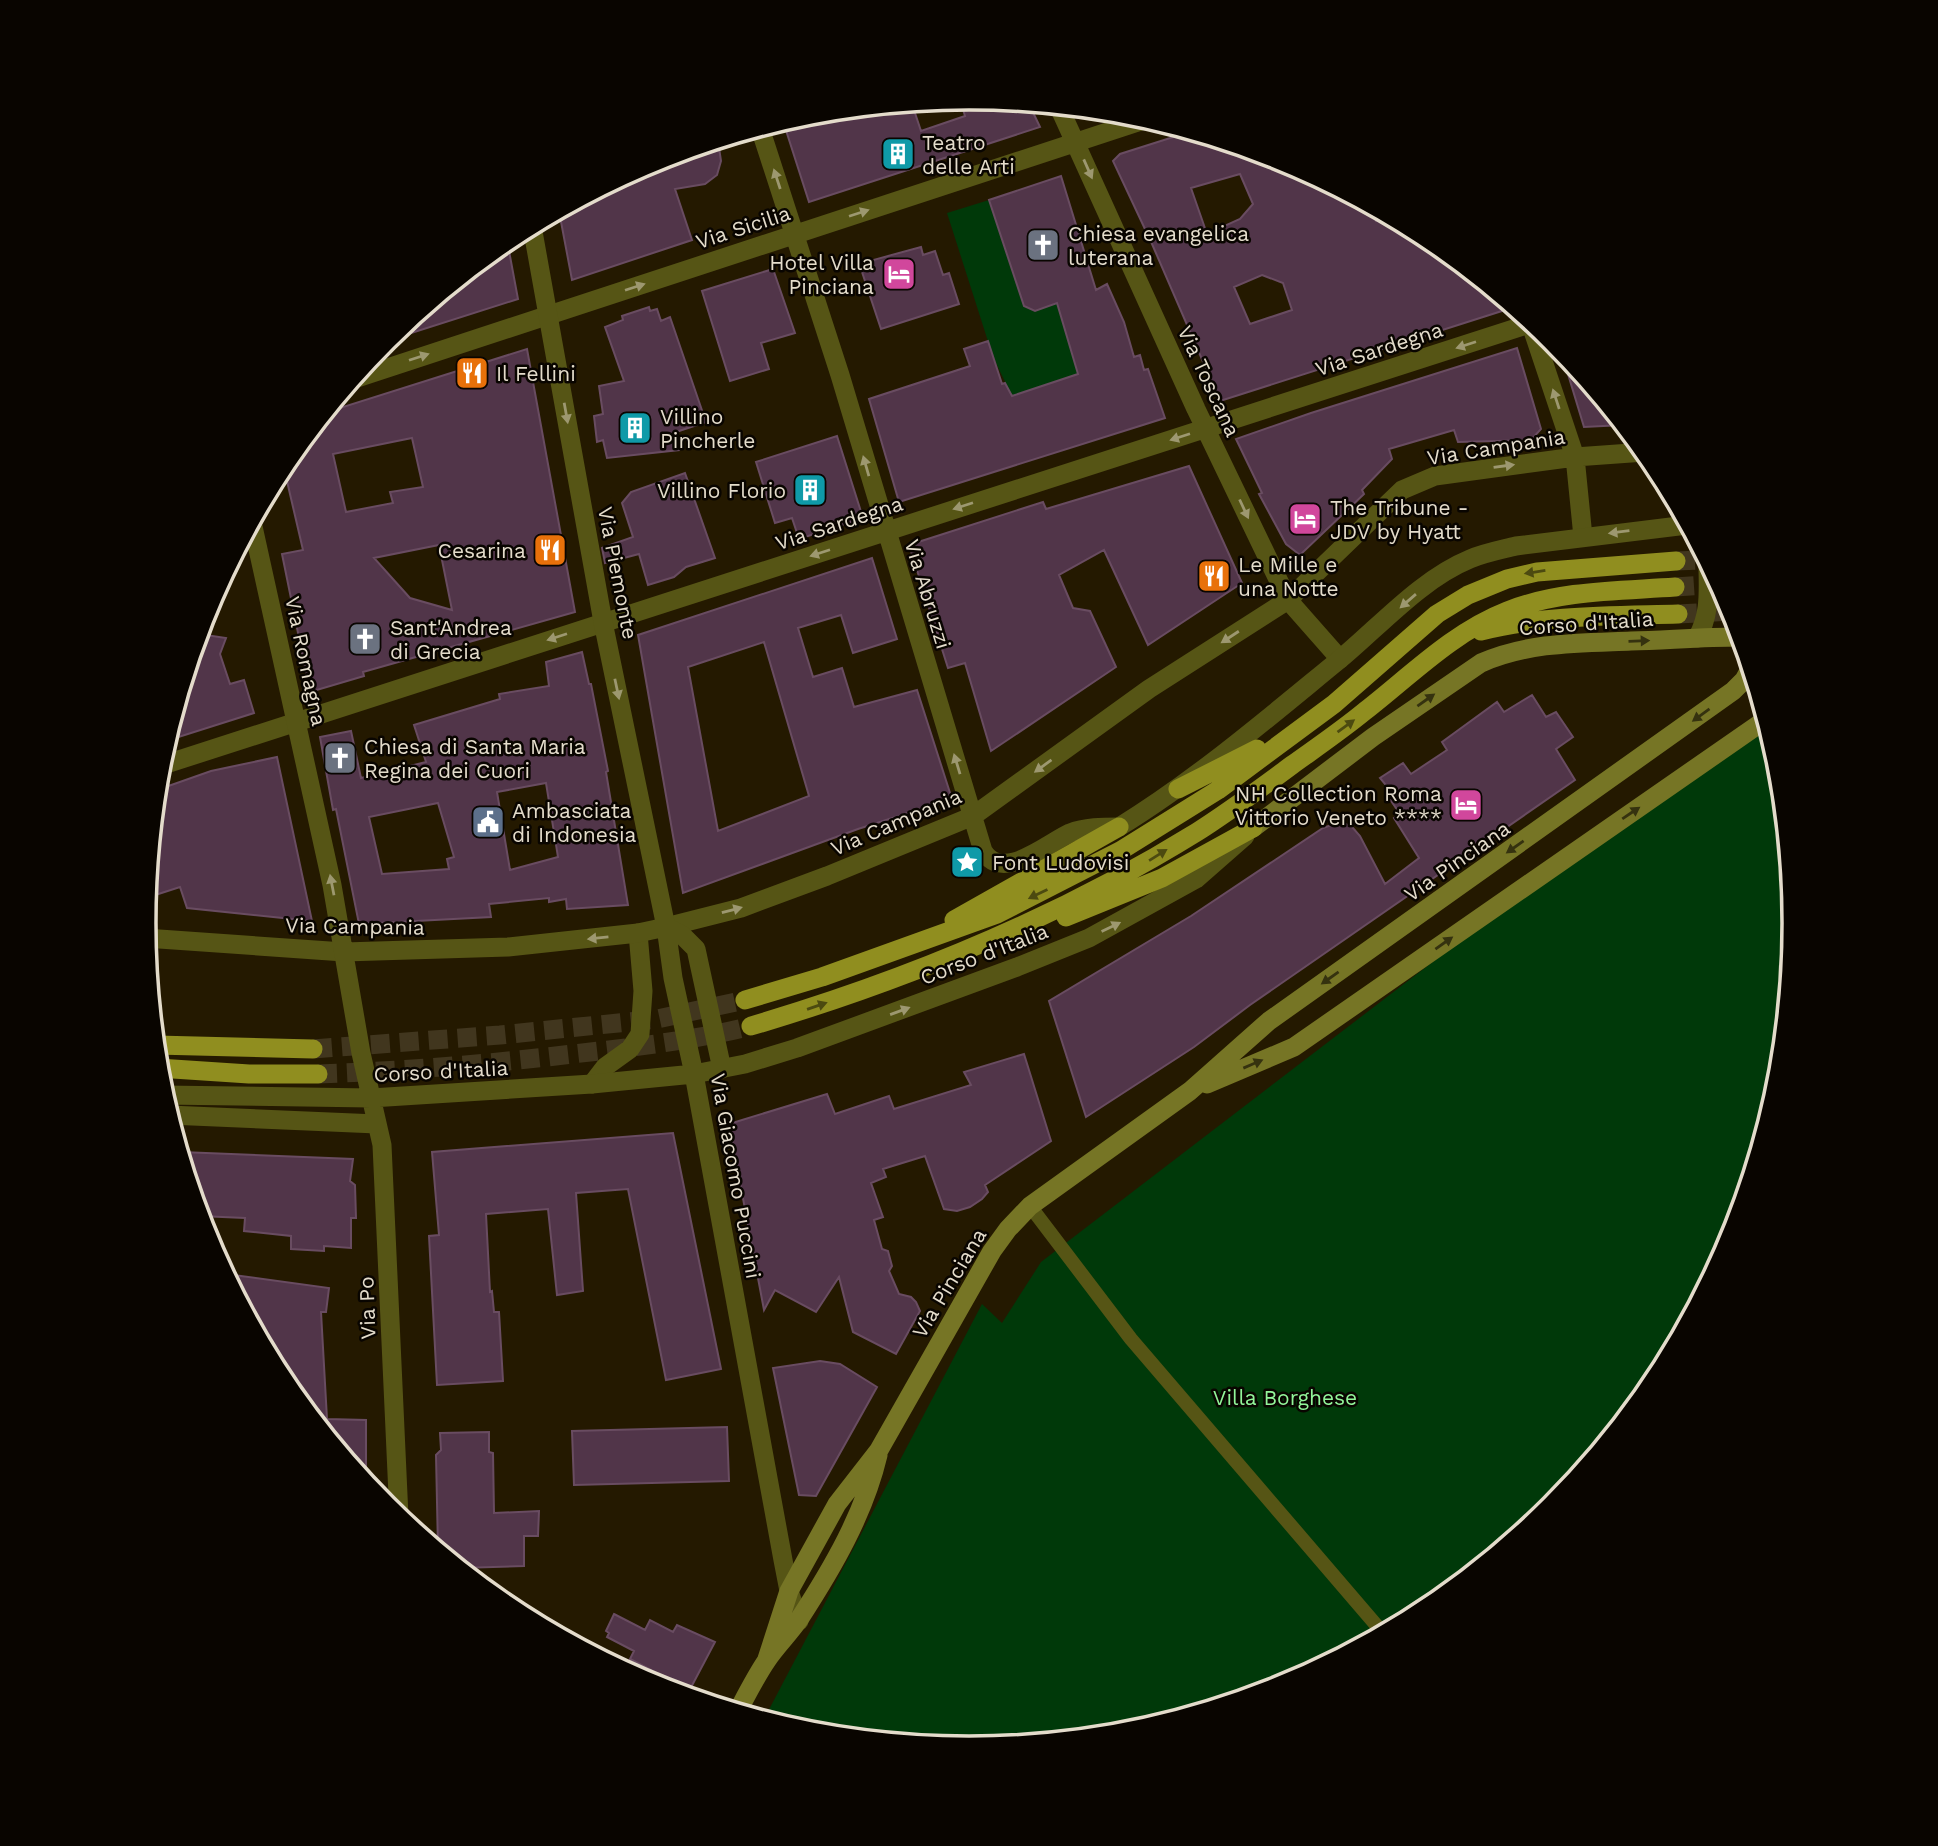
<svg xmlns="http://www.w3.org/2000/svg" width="1938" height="1846" font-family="'Work Sans',sans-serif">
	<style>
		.green { fill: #003909 }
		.building { fill: #513549; stroke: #694c61; stroke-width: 2; fill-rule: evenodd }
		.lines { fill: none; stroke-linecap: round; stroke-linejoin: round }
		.primary-tunnel { stroke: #41361e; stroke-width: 19; stroke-dasharray: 19 10; stroke-linecap: butt }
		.pedestrian { stroke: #565515; stroke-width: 14 }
		.minor { stroke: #565515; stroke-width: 19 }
		.tertiary { stroke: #565515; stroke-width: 19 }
		.secondary { stroke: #767525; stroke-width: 19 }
		.primary { stroke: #908e1f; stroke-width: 19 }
		.oneway { fill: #9d9870 }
		.oneway2 { fill: #4c4a10 }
		.oneway3 { fill: #35320f }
		.labels { text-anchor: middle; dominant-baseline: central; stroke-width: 5; stroke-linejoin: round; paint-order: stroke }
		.poi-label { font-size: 21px; fill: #e4dccb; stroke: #090500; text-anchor: start }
		.street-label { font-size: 21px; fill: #e4dccb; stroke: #090500 }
		.park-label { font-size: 21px; fill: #92f599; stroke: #090500 }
		.rim { fill: none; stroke: #e4dccb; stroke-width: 3.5 }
	</style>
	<rect width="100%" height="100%" fill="#241900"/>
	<path class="green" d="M989 200 1024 306 1035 311 1057 303 1078 374 1012 396 993 357 947 213Z
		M1768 728 1778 762 1794 923 1778 1084 1731 1239 1655 1382 1552 1507 1427 1609 1284 1685 1130 1732 969 1748 808 1732 764 1719 982 1304 1002 1323 1041 1262 1614 823Z"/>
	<path class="building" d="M969 98 1029 104 1040 127 809 202 783 121 808 114 912 104 921 131 965 116 960 99Z
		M1189 132 1285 161 1293 165 1298 180 1312 175 1371 207 1376 221 1390 217 1428 237 1502 298 1505 310 1220 401 1152 244 1113 161 1120 154ZM1240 174 1253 204 1240 219 1207 234 1191 188ZM1262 275 1283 283 1292 310 1250 324 1234 287Z
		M718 141 721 161 717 175 705 184 675 189 692 240 572 280 559 211 654 161Z
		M1061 176 1096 290 1107 284 1124 322 1134 357 1140 355 1144 370 1148 369 1165 418 899 502 869 399 970 366 964 349 988 341 1002 384 1005 383 1012 396 1078 374 1057 303 1035 311 1024 306 989 200Z
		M507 240 518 299 383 342 386 339Z
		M921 247 923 255 935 251 943 275 949 273 959 304 881 329 861 269 866 262Z
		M773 269 795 333 761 343 769 369 730 381 702 291Z
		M649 307 650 311 657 309 661 321 670 317 706 422 676 432 679 450 607 458 603 440 597 442 594 416 603 414 599 386 624 381 605 327 623 320 622 316Z
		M1517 348 1541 429 1531 440 1458 442 1454 430 1389 449 1392 459 1362 490 1364 494 1300 555 1286 544 1259 494 1262 493 1236 439 1311 413Z
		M527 349 575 612 363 672 364 676 310 692 282 554 303 550 283 464 327 412ZM412 438 423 487 390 492 393 503 346 512 333 454ZM439 545 452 610 410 598 374 558Z
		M1561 351H1562L1622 425 1584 427Z
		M837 436 863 518 799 539 792 518 775 523 756 462Z
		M1189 466 1242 583 1148 645 1104 550 1059 575 1073 608 1090 611 1116 667 991 751 965 663 948 668 909 545 1043 502 1046 509Z
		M685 473 715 558 686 567 674 577 648 585 639 554 605 563 602 548 633 537 622 503 631 492Z
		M872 558 897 639 853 653 841 615 798 628 813 677 842 668 854 707 917 690 952 799 858 829 683 893 638 635ZM764 642 809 796 718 831 688 667Z
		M199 634 226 638 220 654 230 684 244 680 254 713 166 741Z
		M582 652 589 684H591L608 771 606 772 628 905 567 909 566 899 549 902V898L489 904 491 917 359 924 336 809 333 810 320 737 351 731 361 778 426 762 414 725 500 699 499 694 549 686 546 662ZM546 783 558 857 510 870 497 792ZM438 803 454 857 447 859 449 869 382 874 369 817Z
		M1532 695 1546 717 1556 712 1573 737 1556 749 1575 780 1250 1005 1194 1047 1086 1117 1049 1001 1191 916 1323 828 1337 823 1346 824 1353 828 1360 836 1385 884 1419 858 1394 818 1400 814 1387 795 1390 790 1380 778 1403 763 1411 774 1447 750 1442 742 1497 702 1504 712Z
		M277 757 312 921 187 908 180 887 146 898 157 790 211 771Z
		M1024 1054 1051 1141 985 1185 988 1192 982 1199 970 1207 957 1211 944 1209 925 1156 883 1169 886 1177 871 1183 883 1217 874 1220 882 1249 888 1251 892 1266 889 1271 899 1294 911 1297 916 1302 920 1311 896 1354 853 1332 839 1277 816 1312 775 1290 764 1310 729 1124 827 1094 835 1114 889 1096 894 1109 971 1085 964 1072Z
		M673 1133 721 1369 666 1380 628 1189 576 1193 583 1291 557 1295 548 1209 486 1214 490 1292 492 1291 494 1312H499L503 1381 437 1385 429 1236 439 1235 432 1152Z
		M181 1152 353 1159 350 1181 355 1185 356 1218H351V1248L324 1246V1251L291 1249V1236L244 1231 245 1218 200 1216Z
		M226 1274 329 1288 326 1312H321L327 1419 366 1420V1482L283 1381Z
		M820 1361 840 1364 877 1387 816 1496 799 1495 773 1368Z
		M727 1427 729 1481 574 1485 572 1431Z
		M489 1432V1452L493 1453 494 1513 539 1511 538 1536H524V1566L460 1568 438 1549 436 1455 441 1450 440 1433Z
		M614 1614 645 1630 650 1620 673 1632 677 1625 715 1642 687 1695 645 1681 651 1670 630 1659 634 1651 607 1637 609 1633 606 1631Z"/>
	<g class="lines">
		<path class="primary-tunnel" d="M1676 561 1706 560
			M1675 587 1719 584
			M1678 614 1732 611
			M313 1049 500 1035 657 1019 745 1000
			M318 1074C403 1071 488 1064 573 1054 634 1047 691 1041 751 1026"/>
		<path class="pedestrian" d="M1030 1206 1131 1339 1383 1633"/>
		<path class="minor" d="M1059 107 1196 409 1288 600 1340 659
			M760 128 840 375 983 851C1003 883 1046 844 1070 833 1085 827 1103 827 1119 827
			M1530 322 1575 457 1583 537
			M354 379 1147 119
			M1697 638C1711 614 1708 590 1708 564
			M160 766 1532 323
			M666 927 741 908 827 876 973 816 1149 689 1288 600 1402 490 1435 476 1575 457 1645 452
			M145 938 344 952
			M592 1084 605 1067 630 1049 640 1034 643 991 638 933"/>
		<path class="tertiary" d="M532 226 603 622 666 927 673 978 694 1074 783 1560 789 1591 799 1621
			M252 522 332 885 361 1053 382 1145 399 1517
			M1119 827C1197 779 1268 718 1339 660 1379 627 1421 579 1470 559 1484 553 1500 550 1516 546L1687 525
			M666 927 682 935 696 949 722 1069
			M344 952 508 947 638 933 666 927
			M163 1095 371 1098 592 1084 694 1074 745 1064 797 1048 1017 967 1089 938 1196 879 1245 836
			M169 1115 377 1124"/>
		<path class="secondary" d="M1253 828 1373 737 1481 663C1528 642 1580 643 1631 641 1667 640 1704 637 1740 637
			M1207 1084 1294 1047 1765 720
			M767 1659 789 1591 837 1504 879 1450 992 1251 1008 1229 1030 1206 1190 1091 1269 1021 1733 691 1744 680 1750 669
			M738 1711C747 1694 756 1676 767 1660 777 1645 790 1633 800 1618 833 1567 864 1514 878 1455"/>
		<path class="primary" d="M1481 631C1544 615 1613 616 1678 614
			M1178 789 1257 749
			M1066 917 1162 878 1253 828
			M954 920 1119 827
			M745 1000 822 977 997 914 1120 851 1218 790 1334 704 1437 614 1468 595 1507 579 1537 572 1676 561
			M751 1026C907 980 1058 918 1197 832 1230 811 1261 788 1292 765 1317 747 1342 730 1365 711 1410 676 1453 632 1507 611 1560 590 1619 591 1675 587
			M156 1045 313 1049
			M158 1068 249 1074H318"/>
	</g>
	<defs><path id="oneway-solid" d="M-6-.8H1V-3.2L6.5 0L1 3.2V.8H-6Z" transform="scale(1.75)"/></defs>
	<g class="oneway">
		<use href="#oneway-solid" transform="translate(1088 169) rotate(66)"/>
		<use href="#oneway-solid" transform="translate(777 179) rotate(-108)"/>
		<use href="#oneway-solid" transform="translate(859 213) rotate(-18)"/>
		<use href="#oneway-solid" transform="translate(635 287) rotate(-18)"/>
		<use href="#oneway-solid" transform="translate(1466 345) rotate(162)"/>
		<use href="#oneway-solid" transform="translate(419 357) rotate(-18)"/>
		<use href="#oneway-solid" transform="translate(1556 399) rotate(-108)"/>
		<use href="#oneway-solid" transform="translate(566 413) rotate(80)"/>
		<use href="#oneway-solid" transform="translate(1180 437) rotate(162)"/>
		<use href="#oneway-solid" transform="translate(866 466) rotate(-106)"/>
		<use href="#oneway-solid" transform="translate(1504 466) rotate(-8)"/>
		<use href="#oneway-solid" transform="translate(963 506) rotate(162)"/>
		<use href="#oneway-solid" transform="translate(1244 509) rotate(65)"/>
		<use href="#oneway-solid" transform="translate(1619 532) rotate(173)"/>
		<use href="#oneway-solid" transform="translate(820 553) rotate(162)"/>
		<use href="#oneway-solid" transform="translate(1408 601) rotate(139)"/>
		<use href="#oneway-solid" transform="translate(557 637) rotate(162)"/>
		<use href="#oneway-solid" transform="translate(1230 637) rotate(147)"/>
		<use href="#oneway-solid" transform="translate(617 689) rotate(78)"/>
		<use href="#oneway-solid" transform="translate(957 764) rotate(-107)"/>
		<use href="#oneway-solid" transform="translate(1043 766) rotate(144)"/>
		<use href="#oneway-solid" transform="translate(332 885) rotate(-101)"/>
		<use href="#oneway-solid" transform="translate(732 910) rotate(-15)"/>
		<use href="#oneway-solid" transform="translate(1111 927) rotate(-26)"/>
		<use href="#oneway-solid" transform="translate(598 938) rotate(174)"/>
		<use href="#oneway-solid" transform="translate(900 1011) rotate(-20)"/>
	</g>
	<g class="oneway2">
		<use href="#oneway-solid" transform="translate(1535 572) rotate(171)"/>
		<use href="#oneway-solid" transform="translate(1346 726) rotate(-36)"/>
		<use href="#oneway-solid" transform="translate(1158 855) rotate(-32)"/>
		<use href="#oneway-solid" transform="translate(1038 894) rotate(154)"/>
		<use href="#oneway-solid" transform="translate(817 1006) rotate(-19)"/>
	</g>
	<g class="oneway3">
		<use href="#oneway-solid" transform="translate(1639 641) rotate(-2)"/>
		<use href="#oneway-solid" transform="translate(1426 700) rotate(-35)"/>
		<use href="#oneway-solid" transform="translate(1701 715) rotate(144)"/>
		<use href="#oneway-solid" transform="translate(1631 813) rotate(-34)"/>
		<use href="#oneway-solid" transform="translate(1515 847) rotate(145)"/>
		<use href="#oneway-solid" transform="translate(1444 943) rotate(-35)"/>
		<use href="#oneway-solid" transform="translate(1330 978) rotate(145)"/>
		<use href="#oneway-solid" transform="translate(1253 1064) rotate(-23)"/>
	</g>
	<defs>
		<symbol id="building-square" viewBox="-11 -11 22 22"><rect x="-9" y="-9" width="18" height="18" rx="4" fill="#0f9aa8" stroke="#090500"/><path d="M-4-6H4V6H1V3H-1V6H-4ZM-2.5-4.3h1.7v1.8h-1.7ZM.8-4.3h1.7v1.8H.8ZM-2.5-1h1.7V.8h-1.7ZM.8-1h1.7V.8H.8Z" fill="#fff"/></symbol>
		<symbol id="church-square" viewBox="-11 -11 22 22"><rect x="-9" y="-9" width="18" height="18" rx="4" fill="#6b7280" stroke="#090500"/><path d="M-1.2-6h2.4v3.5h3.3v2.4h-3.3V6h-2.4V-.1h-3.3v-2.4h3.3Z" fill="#fff"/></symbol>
		<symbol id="hotel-square" viewBox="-11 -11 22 22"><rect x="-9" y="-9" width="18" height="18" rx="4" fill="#d1479c" stroke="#090500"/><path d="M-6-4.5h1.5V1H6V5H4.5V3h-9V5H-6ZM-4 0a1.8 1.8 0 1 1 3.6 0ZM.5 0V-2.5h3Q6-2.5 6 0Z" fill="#fff"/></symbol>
		<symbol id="restaurant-square" viewBox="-11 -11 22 22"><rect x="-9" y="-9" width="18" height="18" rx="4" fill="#e8710a" stroke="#090500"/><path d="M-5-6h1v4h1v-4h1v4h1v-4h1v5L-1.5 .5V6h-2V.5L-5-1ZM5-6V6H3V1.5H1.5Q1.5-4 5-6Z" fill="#fff"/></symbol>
		<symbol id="civic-square" viewBox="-11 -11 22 22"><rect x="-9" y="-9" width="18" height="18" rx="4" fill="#5c6f8a" stroke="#090500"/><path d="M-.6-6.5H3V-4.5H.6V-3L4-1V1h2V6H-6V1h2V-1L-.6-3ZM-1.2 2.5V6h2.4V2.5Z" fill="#fff"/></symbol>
		<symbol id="sight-square" viewBox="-11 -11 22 22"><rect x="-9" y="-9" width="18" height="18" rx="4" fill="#0f9aa8" stroke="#090500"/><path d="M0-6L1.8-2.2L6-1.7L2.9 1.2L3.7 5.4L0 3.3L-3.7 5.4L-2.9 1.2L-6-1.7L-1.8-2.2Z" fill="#fff"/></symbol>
	</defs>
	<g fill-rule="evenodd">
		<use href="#building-square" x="879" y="135" width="38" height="38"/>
		<use href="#church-square" x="1024" y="226" width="38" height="38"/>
		<use href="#hotel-square" x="880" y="255" width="38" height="38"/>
		<use href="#restaurant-square" x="453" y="354" width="38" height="38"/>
		<use href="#building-square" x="616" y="409" width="38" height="38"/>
		<use href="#building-square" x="791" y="471" width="38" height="38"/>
		<use href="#hotel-square" x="1286" y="500" width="38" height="38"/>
		<use href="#restaurant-square" x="531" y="531" width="38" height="38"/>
		<use href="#restaurant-square" x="1195" y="557" width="38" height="38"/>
		<use href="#church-square" x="346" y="620" width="38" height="38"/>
		<use href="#church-square" x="321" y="739" width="38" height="38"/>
		<use href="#hotel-square" x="1447" y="786" width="38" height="38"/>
		<use href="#civic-square" x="469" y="803" width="38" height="38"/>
		<use href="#sight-square" x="948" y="843" width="38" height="38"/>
	</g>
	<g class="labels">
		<g class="poi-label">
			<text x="922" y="142">Teatro<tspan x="922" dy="24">delle Arti</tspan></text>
			<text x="1068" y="233">Chiesa evangelica<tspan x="1068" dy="24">luterana</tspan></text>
			<text x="874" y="262" text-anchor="end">Hotel Villa<tspan x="874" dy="24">Pinciana</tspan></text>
			<text x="496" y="373">Il Fellini</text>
			<text x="660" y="416">Villino<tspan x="660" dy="24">Pincherle</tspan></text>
			<text x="786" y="490" text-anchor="end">Villino Florio</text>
			<text x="1330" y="507">The Tribune -<tspan x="1330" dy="24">JDV by Hyatt</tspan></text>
			<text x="526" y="550" text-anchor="end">Cesarina</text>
			<text x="1238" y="564">Le Mille e<tspan x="1238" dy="24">una Notte</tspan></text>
			<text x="390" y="627">Sant'Andrea<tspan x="390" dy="24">di Grecia</tspan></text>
			<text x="364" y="746">Chiesa di Santa Maria<tspan x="364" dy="24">Regina dei Cuori</tspan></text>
			<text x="1442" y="793" text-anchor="end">NH Collection Roma<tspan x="1442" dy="24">Vittorio Veneto ****</tspan></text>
			<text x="512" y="810">Ambasciata<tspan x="512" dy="24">di Indonesia</tspan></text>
			<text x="992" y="862">Font Ludovisi</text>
		</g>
		<g class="street-label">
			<text transform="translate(743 227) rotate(-18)">Via Sicilia</text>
			<text transform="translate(1379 349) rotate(-18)">Via Sardegna</text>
			<text transform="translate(1209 381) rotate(65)">Via Toscana</text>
			<text transform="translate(1496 447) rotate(-9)">Via Campania</text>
			<text transform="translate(839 523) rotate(-18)">Via Sardegna</text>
			<text transform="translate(618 573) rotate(79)">Via Piemonte</text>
			<text transform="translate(928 594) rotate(73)">Via Abruzzi</text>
			<text transform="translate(1586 623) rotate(-4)">Corso d'Italia</text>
			<text transform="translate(306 661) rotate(78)">Via Romagna</text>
			<text transform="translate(896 822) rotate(-23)">Via Campania</text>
			<text transform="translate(1457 861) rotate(-35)">Via Pinciana</text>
			<text transform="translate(355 926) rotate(1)">Via Campania</text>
			<text transform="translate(984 954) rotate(-21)">Corso d'Italia</text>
			<text transform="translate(441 1071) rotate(-3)">Corso d'Italia</text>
			<text transform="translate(736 1176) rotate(80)">Via Giacomo Puccini</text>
			<text transform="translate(949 1283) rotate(-59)">Via Pinciana</text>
			<text transform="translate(367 1308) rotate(-92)">Via Po</text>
		</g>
		<g class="park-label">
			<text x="1285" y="1397">Villa Borghese</text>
		</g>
	</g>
	<path d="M0 0H1938V1846H0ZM156 923a813 813 0 1 1 1626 0a813 813 0 1 1-1626 0Z" fill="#090500" fill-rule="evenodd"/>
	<path class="rim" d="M156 923a813 813 0 1 1 1626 0a813 813 0 1 1-1626 0Z"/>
</svg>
